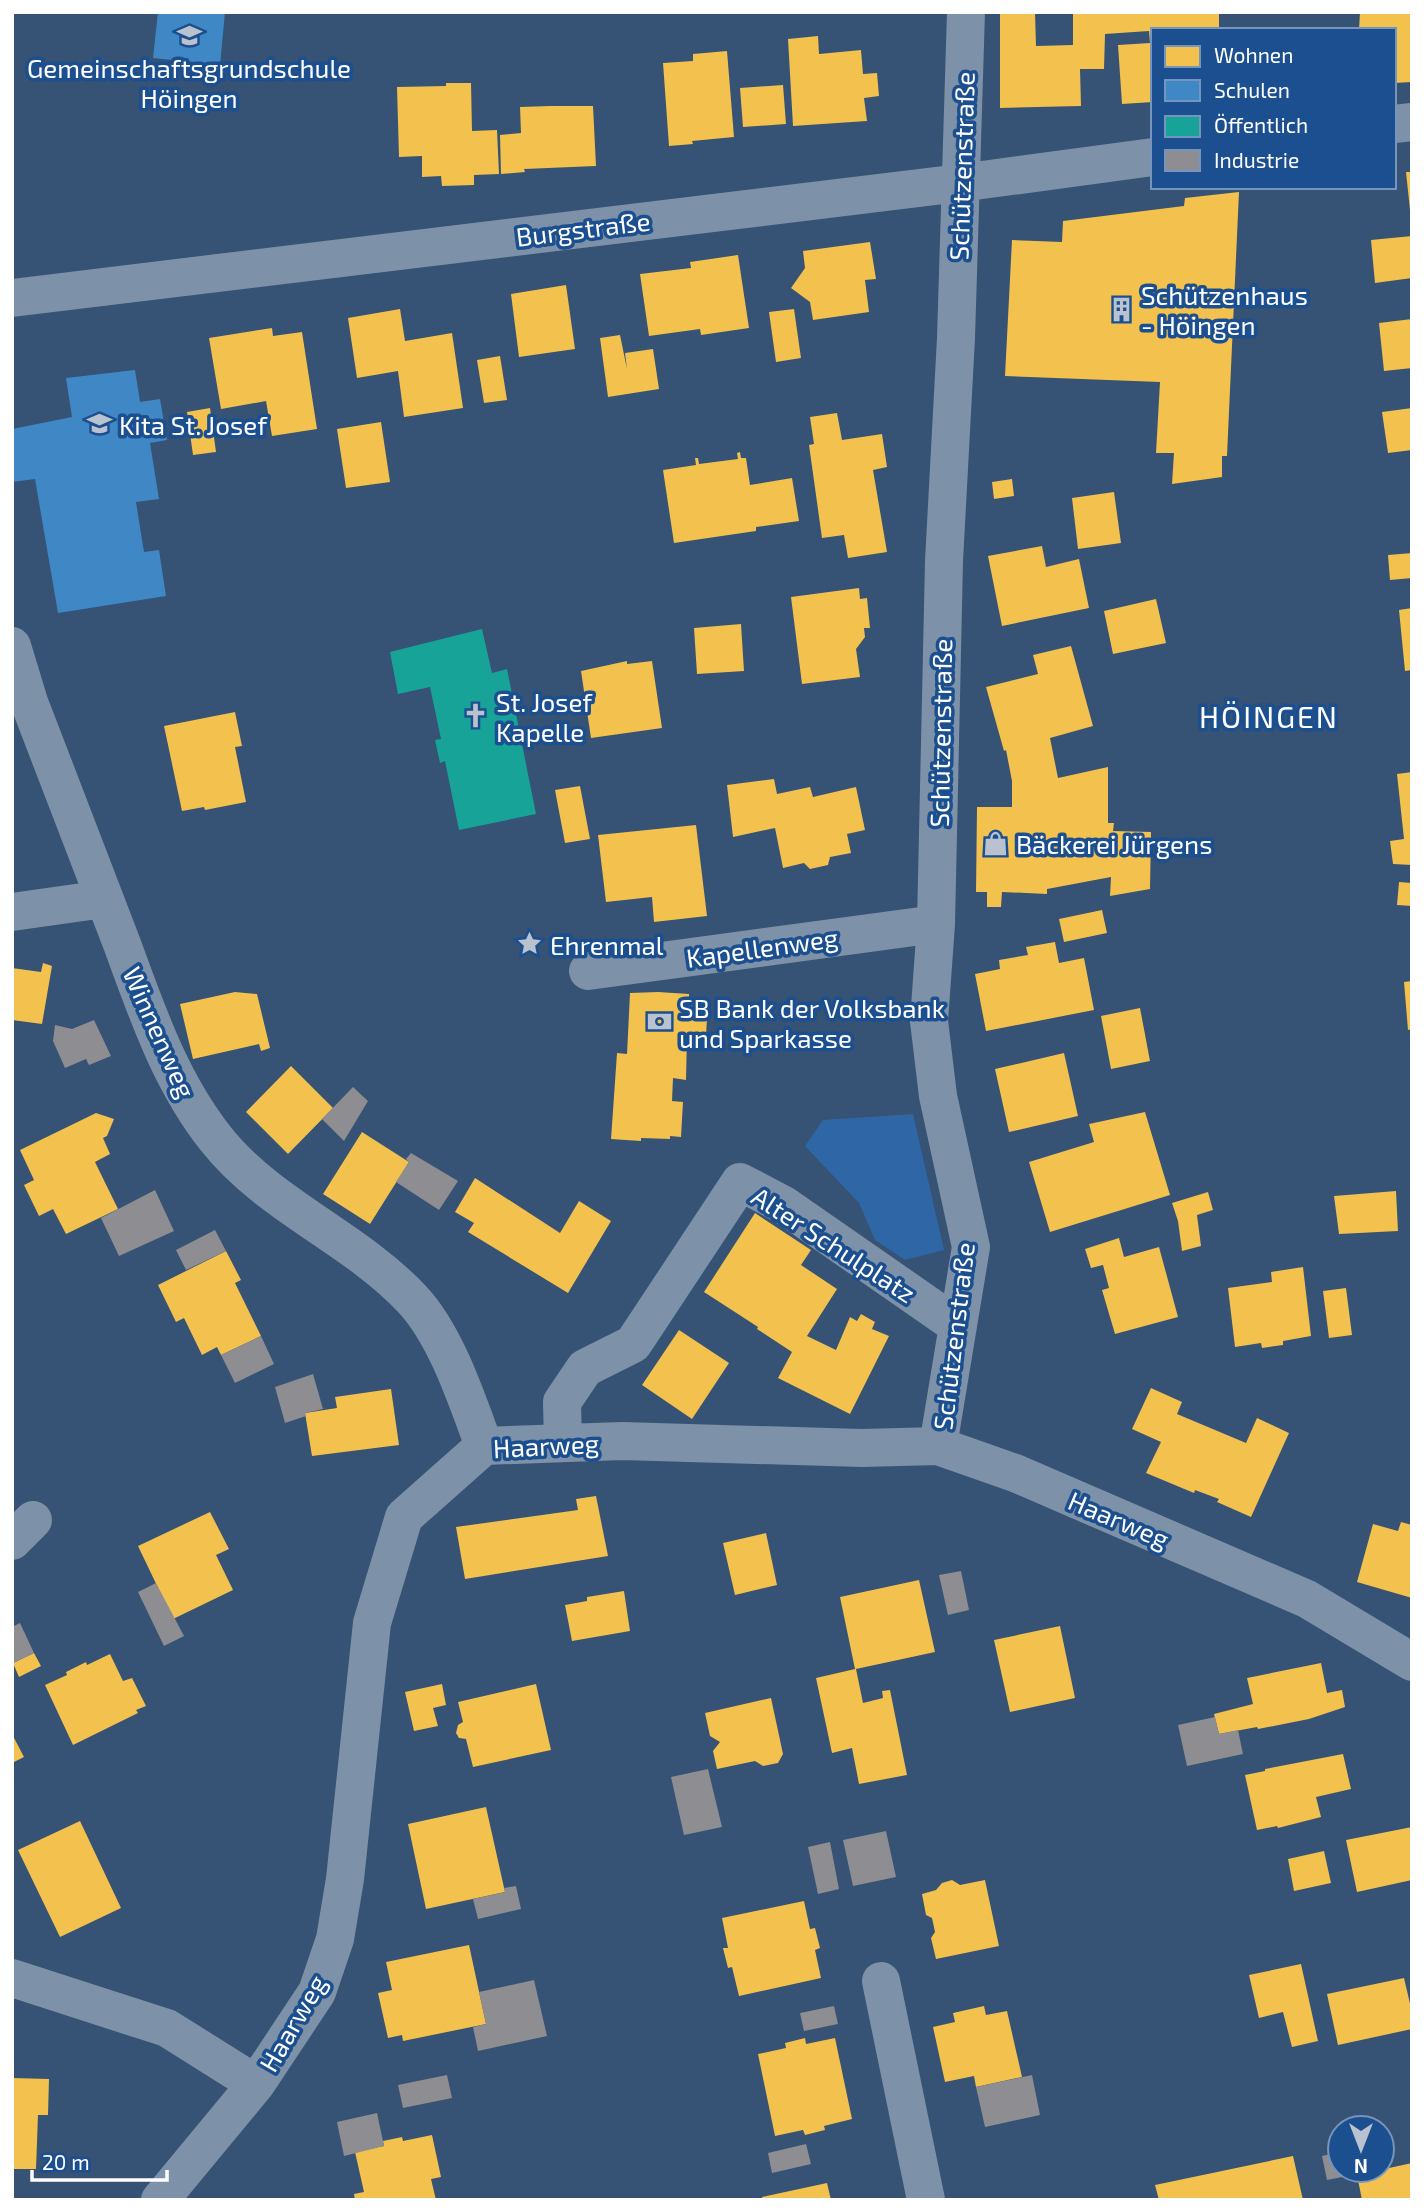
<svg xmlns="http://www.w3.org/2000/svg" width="1424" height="2212" font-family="'Exo 2',sans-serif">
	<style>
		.green { fill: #2f66a5 }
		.homes { fill: #f2c14e }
		.schools { fill: #3f88c5 }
		.public { fill: #17a398 }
		.industry { fill: #8d8d92 }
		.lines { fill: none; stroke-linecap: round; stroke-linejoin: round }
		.minor { stroke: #7d92a8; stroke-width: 38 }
		.labels { text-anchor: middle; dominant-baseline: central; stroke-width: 7; stroke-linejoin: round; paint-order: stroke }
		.poi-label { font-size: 26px; fill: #fff; stroke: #1b4f8f; text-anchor: start }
		.street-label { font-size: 26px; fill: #fff; stroke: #1b4f8f }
		.quarter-label { font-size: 30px; letter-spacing: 2px; fill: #fff; stroke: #1b4f8f }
	</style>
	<rect width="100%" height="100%" fill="#365274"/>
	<path class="green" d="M913 1114 944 1250 905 1260 875 1240 859 1203 805 1146 823 1120Z"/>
	<path class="homes" d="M1000 12H1035L1036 46 1073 45V12H1219V29L1153 30V102L1122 104 1118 45 1150 43 1149 31 1105 34 1104 69H1080L1081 106 1000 108Z
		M1360 12H1412V82L1394 83V30H1359Z
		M818 36 819 54 861 50 863 74 877 73 879 96 864 98 867 121 793 126 788 39Z
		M727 51 734 137 692 141 693 144 669 146 663 63 693 61V54Z
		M446 83H471L472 131 497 130 499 174 474 175V185L442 186 441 176 422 177V156L399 157 397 87 446 86Z
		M783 85 786 124 743 127 740 88Z
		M550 106H593L596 166 524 169 525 172 501 174 500 135 521 133 520 107Z
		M1406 172H1412V210H1410Z
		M1239 192 1227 456H1222V477L1172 484 1174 453H1156L1160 382 1005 376 1012 240 1062 242 1063 221 1184 206 1185 198Z
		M1412 236V278L1375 283 1371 240Z
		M870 242 876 279 865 280 869 312 813 320 810 302 791 288 805 268 803 251Z
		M738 255 749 328 701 335 700 329 649 336 640 274 691 268 690 262Z
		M566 285 575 349 519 357 511 294Z
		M400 309 405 341 452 333 463 408 404 417 398 371 357 378 348 318Z
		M794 309 801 358 776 362 769 312Z
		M1412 319V368L1384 371 1379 323Z
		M272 328 273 336 302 332 317 429 272 436 266 401 221 409 209 338Z
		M620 335 627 369 625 353 653 349 659 389 608 397 600 338Z
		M500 356 507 400 484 403 477 360Z
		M210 408 216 452 193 455 187 412Z
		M1412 408V450L1388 453 1382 412Z
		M837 413 842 440 882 434 887 467 873 470 887 552 848 558 844 535 822 538 809 445 814 444 810 417Z
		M381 422 390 482 346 488 337 429Z
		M740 452 741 458H746L750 485 792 478 799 521 756 527V531L674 543 663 470 696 465 695 458H698L699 464 738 459 737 453Z
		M1012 479 1014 496 994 499 992 482Z
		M1114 492 1121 543 1078 549 1072 498Z
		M1042 546 1046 567 1079 559 1089 608 1002 626 988 556Z
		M1412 553V578L1390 580 1388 555Z
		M859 588 860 599 867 598 870 628H864L865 637 856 649 860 677 802 684 791 597Z
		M1156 599 1166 643 1113 654 1104 611Z
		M1412 608V670L1405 671 1399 610Z
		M741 624 744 671 697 674 694 628Z
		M1071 646 1093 726 1050 738 1058 778 1108 767V823H1114L1113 831 1151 832 1150 889 1110 896 1111 877 1047 889V894L1002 892 1001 907H987V892H976L977 807H1012V781L1006 750 1004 751 986 687 1038 674 1033 655Z
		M627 661V664L652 661 662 728 591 738 581 671Z
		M235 712 242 746 235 747 246 802 205 810 204 807 182 811 164 726Z
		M1412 772V865L1393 864 1390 841 1404 839 1397 774Z
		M774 779 777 794 810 787 813 797 856 787 865 830 847 834 851 853 830 857 828 865 810 869 804 863 783 868 775 828 733 837 727 785Z
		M580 786 590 839 565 843 555 790Z
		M696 825 707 916 654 922 652 897 606 902 598 835Z
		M1399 882 1412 883V906L1397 905Z
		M1102 910 1107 933 1064 942 1059 919Z
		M1055 942 1059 963 1084 958 1094 1010 986 1031 975 974 1000 969 999 960 1028 955 1026 947Z
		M43 963 52 966 42 1024 12 1020V968L41 972Z
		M1412 981V1029L1408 1030 1404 982Z
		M235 992 257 994 270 1048 261 1051 259 1044 193 1059 180 1004Z
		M658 992 689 994V1000L708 1001 706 1036 687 1035 686 1080 673 1078 672 1101 683 1102 681 1137 670 1136V1139L641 1138V1141L611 1139 617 1053 627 1054 630 993Z
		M1140 1008 1150 1061 1111 1069 1101 1016Z
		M1064 1053 1078 1116 1009 1132 995 1069Z
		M291 1066 333 1108 288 1154 246 1112Z
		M1145 1112 1170 1195 1050 1232 1029 1162 1094 1142 1089 1124Z
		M96 1113 114 1119 107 1136 103 1138 110 1154 95 1162 118 1209 66 1234 53 1209 39 1216 24 1185 34 1180 20 1150Z
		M362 1132 409 1162 370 1224 323 1194Z
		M475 1178 560 1233 579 1201 611 1221 568 1293 468 1232 474 1223 455 1212Z
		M1396 1191 1398 1231 1339 1234 1334 1196Z
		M1208 1192 1213 1210 1197 1215 1201 1246 1182 1251 1178 1221 1172 1203Z
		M755 1213 811 1250 801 1265 837 1289 807 1336 836 1350 850 1317 857 1321 861 1314 875 1322 872 1329 889 1336 850 1414 778 1378 792 1352 757 1329 758 1327 704 1292Z
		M1119 1238 1124 1257 1159 1247 1178 1317 1115 1334 1102 1290 1109 1288 1103 1265 1091 1268 1085 1249Z
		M226 1251 241 1280 235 1283 261 1336 221 1355 217 1347 202 1355 184 1318 176 1322 158 1285Z
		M1303 1267 1311 1336 1283 1341V1345L1262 1348 1261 1343 1235 1347 1228 1288 1272 1282 1271 1272Z
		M1346 1288 1352 1335 1329 1338 1323 1291Z
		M679 1330 729 1363 692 1419 642 1385Z
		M1151 1388 1182 1402 1177 1414 1246 1443 1257 1418 1289 1433 1251 1517 1217 1502 1219 1499 1195 1490 1194 1493 1146 1473 1161 1442 1132 1429Z
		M391 1389 399 1445 312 1456 305 1413 337 1408 335 1397Z
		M596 1496 608 1556 465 1579 456 1527 578 1510 576 1499Z
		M210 1512 229 1549 216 1555 233 1590 173 1619 138 1546Z
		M1401 1522 1412 1525V1598L1357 1582 1373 1524 1398 1531Z
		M766 1533 777 1585 735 1595 723 1543Z
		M919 1580 935 1652 856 1669 863 1703 883 1698 882 1691 890 1690 907 1775 859 1784 852 1748 832 1753 816 1678 855 1669 840 1597Z
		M624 1591 630 1631 572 1641 565 1605 587 1601V1597Z
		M1060 1626 1075 1698 1010 1712 994 1640Z
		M34 1653 41 1666 19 1677 13 1663Z
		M110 1654 123 1681 132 1678 146 1706 136 1710 138 1713 73 1745 45 1685 67 1675 66 1672 86 1662 87 1665Z
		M1321 1663 1327 1693 1342 1690 1345 1707 1309 1719 1258 1729 1257 1727 1219 1734 1214 1714 1253 1704 1247 1678Z
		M442 1684 446 1705 433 1708 438 1726 414 1731 405 1692Z
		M536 1684 551 1750 473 1767 466 1739 459 1738 456 1733 458 1725 463 1722 458 1702Z
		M771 1698 783 1754 778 1763 763 1766 755 1761 717 1769 713 1751 720 1742 710 1736 705 1713Z
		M12 1734 24 1757 12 1763Z
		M1343 1754 1351 1789 1316 1797 1321 1817 1278 1828 1277 1826 1257 1830 1245 1775 1265 1771V1769Z
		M486 1807 505 1892 426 1909 408 1824Z
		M80 1821 121 1908 60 1937 18 1850Z
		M1412 1827V1880L1357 1892 1346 1840Z
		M1324 1851 1331 1883 1294 1891 1288 1859Z
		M952 1880 960 1885 985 1880 999 1946 936 1959 931 1938 935 1932 932 1918 926 1915 922 1894 936 1890 942 1883Z
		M804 1901 810 1929 815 1928 820 1948 815 1950 821 1978 739 1996 732 1967 728 1968 723 1948H728L722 1918Z
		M469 1945 486 2024 403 2041 402 2035 388 2038 378 1993 392 1990 386 1962Z
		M1301 1964 1318 2041 1292 2047 1283 2012 1259 2018 1249 1975Z
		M1404 1978 1412 2012V2029L1338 2045 1327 1994Z
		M984 2006 986 2015 1007 2011 1022 2077 976 2087 974 2076 945 2082 933 2027 955 2022 953 2013Z
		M805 2038 806 2044 835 2038 852 2119 824 2126 825 2130 805 2135 803 2130 775 2136 758 2054 786 2048 785 2043Z
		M12 2078 49 2079 48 2115H38L36 2169H12Z
		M432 2135 441 2177 431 2179 436 2200H355L354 2194 364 2192 355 2152 384 2146 383 2141 402 2137 403 2141Z
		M1293 2156 1303 2200H1159L1155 2185Z
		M1412 2163V2200H1362L1357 2175Z
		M827 2183 831 2200H763L762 2197Z"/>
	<path class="schools" d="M158 12H225L220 65 153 58Z
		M135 370 140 402 160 399 167 440 150 443 159 499 136 502 144 552 159 550 166 596 58 613 35 479 12 482V429L72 417 66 378Z"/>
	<path class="public" d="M482 629 492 673 507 669 536 814 459 830 445 761 440 763 435 740 441 739 430 687 398 694 390 652Z"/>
	<path class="industry" d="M94 1020 111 1056 89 1065 86 1059 65 1068 53 1041 55 1025 72 1029Z
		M353 1087 368 1101 344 1141 322 1119Z
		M411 1153 458 1181 439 1210 396 1182 409 1162 406 1159Z
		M155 1190 174 1231 119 1256 101 1218Z
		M215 1230 226 1251 186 1270 176 1250Z
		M261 1336 274 1364 235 1383 221 1355Z
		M313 1374 323 1409 305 1413 306 1416 285 1423 275 1387Z
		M961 1571 969 1610 948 1615 939 1575Z
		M156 1583 184 1636 164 1646 138 1592Z
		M20 1623 34 1653 13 1663 12 1627Z
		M1215 1717 1219 1734 1238 1730 1243 1754 1187 1766 1178 1725Z
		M708 1769 722 1827 684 1835 671 1777Z
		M886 1831 896 1877 853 1886 843 1840Z
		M830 1842 839 1889 818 1894 808 1847Z
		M516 1886 521 1909 478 1919 473 1899 505 1892 504 1888Z
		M534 1980 547 2036 478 2051 473 2027 486 2024 479 1992Z
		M834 2006 838 2024 804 2031 800 2013Z
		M447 2075 452 2098 403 2108 398 2085Z
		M1032 2075 1040 2115 985 2127 976 2087Z
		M377 2113 384 2146 344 2156 337 2122Z
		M806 2144 811 2164 772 2173 768 2153Z
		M1340 2152V2170L1374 2171 1327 2180 1322 2156Z"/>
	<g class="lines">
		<path class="minor" d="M1394 124 1412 122
			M12 298 960 183 1153 157
			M12 646 29 702C60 782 91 863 122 944 147 1012 170 1081 216 1139 269 1206 354 1237 412 1299 446 1335 467 1400 484 1446
			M12 912 104 899
			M588 971 936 924
			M563 1443 562 1402 585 1368 633 1344 740 1182 784 1205 958 1326
			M938 1446 971 1247 938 1096 929 1021 936 924 944 561 956 338 966 12
			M12 1541 33 1520
			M12 1978 167 2028 256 2084
			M881 1981 926 2200
			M160 2200 256 2084 317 1992 335 1939 345 1879 372 1623 404 1517 484 1446 622 1441 862 1448 938 1446 1015 1473 1307 1599 1412 1662"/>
	</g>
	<defs>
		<symbol id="school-bare" viewBox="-9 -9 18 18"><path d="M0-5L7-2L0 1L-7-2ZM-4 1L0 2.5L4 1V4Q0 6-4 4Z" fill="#b9c2ce" stroke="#1b4f8f" stroke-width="2.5" paint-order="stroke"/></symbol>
		<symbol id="building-bare" viewBox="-9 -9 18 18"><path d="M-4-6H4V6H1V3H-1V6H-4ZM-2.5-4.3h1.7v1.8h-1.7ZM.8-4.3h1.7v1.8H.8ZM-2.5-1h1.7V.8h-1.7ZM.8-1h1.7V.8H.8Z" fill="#b9c2ce" stroke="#1b4f8f" stroke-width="2.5" paint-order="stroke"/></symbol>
		<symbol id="church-bare" viewBox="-9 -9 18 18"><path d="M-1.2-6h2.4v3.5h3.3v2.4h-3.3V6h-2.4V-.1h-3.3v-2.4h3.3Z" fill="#b9c2ce" stroke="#1b4f8f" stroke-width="2.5" paint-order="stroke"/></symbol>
		<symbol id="shop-bare" viewBox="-9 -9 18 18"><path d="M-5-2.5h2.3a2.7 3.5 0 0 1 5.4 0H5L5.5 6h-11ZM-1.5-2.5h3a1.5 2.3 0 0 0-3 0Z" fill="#b9c2ce" stroke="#1b4f8f" stroke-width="2.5" paint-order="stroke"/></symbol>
		<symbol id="sight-bare" viewBox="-9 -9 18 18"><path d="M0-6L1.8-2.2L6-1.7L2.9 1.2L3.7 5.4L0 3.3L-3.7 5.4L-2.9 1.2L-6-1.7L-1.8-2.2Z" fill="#b9c2ce" stroke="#1b4f8f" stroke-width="2.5" paint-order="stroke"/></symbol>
		<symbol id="bank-bare" viewBox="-9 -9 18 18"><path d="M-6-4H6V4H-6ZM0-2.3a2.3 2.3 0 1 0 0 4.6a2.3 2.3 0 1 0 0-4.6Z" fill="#b9c2ce" stroke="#1b4f8f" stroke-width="2.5" paint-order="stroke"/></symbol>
	</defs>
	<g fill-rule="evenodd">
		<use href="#school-bare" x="172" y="18" width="35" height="35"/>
		<use href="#building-bare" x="1104" y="292" width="35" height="35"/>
		<use href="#school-bare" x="82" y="406" width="35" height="35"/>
		<use href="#church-bare" x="458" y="698" width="35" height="35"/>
		<use href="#shop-bare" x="978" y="826" width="35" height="35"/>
		<use href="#sight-bare" x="512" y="926" width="35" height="35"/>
		<use href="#bank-bare" x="642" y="1004" width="35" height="35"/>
	</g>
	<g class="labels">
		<g class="poi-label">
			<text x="189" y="67" text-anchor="middle">Gemeinschaftsgrundschule<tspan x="189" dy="30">Höingen</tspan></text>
			<text x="1141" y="294">Schützenhaus<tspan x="1141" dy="30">- Höingen</tspan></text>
			<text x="119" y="424">Kita St. Josef</text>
			<text x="496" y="701">St. Josef<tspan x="496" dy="30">Kapelle</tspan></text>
			<text x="1016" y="843">Bäckerei Jürgens</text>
			<text x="550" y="944">Ehrenmal</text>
			<text x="679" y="1007">SB Bank der Volksbank<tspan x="679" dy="30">und Sparkasse</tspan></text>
		</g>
		<g class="street-label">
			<text transform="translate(961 166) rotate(-88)">Schützenstraße</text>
			<text transform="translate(583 228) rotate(-7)">Burgstraße</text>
			<text transform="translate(940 733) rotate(-89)">Schützenstraße</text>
			<text transform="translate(762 947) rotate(-8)">Kapellenweg</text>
			<text transform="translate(160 1032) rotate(66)">Winnenweg</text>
			<text transform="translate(834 1244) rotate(33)">Alter Schulplatz</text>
			<text transform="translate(953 1336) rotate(-83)">Schützenstraße</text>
			<text transform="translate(546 1445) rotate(-3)">Haarweg</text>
			<text transform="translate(1119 1519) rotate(23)">Haarweg</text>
			<text transform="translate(292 2023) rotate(-60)">Haarweg</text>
		</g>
		<g class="quarter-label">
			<text x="1269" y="716">HÖINGEN</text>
		</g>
	</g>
	<rect width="1424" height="2212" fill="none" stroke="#ffffff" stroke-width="28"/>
	<rect x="1151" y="28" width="245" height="161" fill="#1b4f8f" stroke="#7695bc" stroke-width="2"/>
	<rect x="1165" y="46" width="35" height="21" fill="#f2c14e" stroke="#7695bc" stroke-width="2"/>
	<text x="1214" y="63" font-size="21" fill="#ffffff">Wohnen</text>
	<rect x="1165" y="80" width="35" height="21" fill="#3f88c5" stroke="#7695bc" stroke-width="2"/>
	<text x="1214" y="98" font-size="21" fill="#ffffff">Schulen</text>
	<rect x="1165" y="116" width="35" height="21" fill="#17a398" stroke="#7695bc" stroke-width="2"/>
	<text x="1214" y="133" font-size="21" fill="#ffffff">Öffentlich</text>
	<rect x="1165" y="150" width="35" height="21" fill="#8d8d92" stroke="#7695bc" stroke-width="2"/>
	<text x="1214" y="168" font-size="21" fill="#ffffff">Industrie</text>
	<g transform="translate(1361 2149) rotate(180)"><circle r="33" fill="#1b4f8f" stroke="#7695bc" stroke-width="2"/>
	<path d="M0-5L12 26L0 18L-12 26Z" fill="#b9c2ce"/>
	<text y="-10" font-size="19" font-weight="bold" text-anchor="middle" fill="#ffffff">N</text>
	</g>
	<path d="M32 2170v10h135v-10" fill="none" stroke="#ffffff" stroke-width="3.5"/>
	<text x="42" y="2170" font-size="21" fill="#ffffff" stroke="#1b4f8f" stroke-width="5" paint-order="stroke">20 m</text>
</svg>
